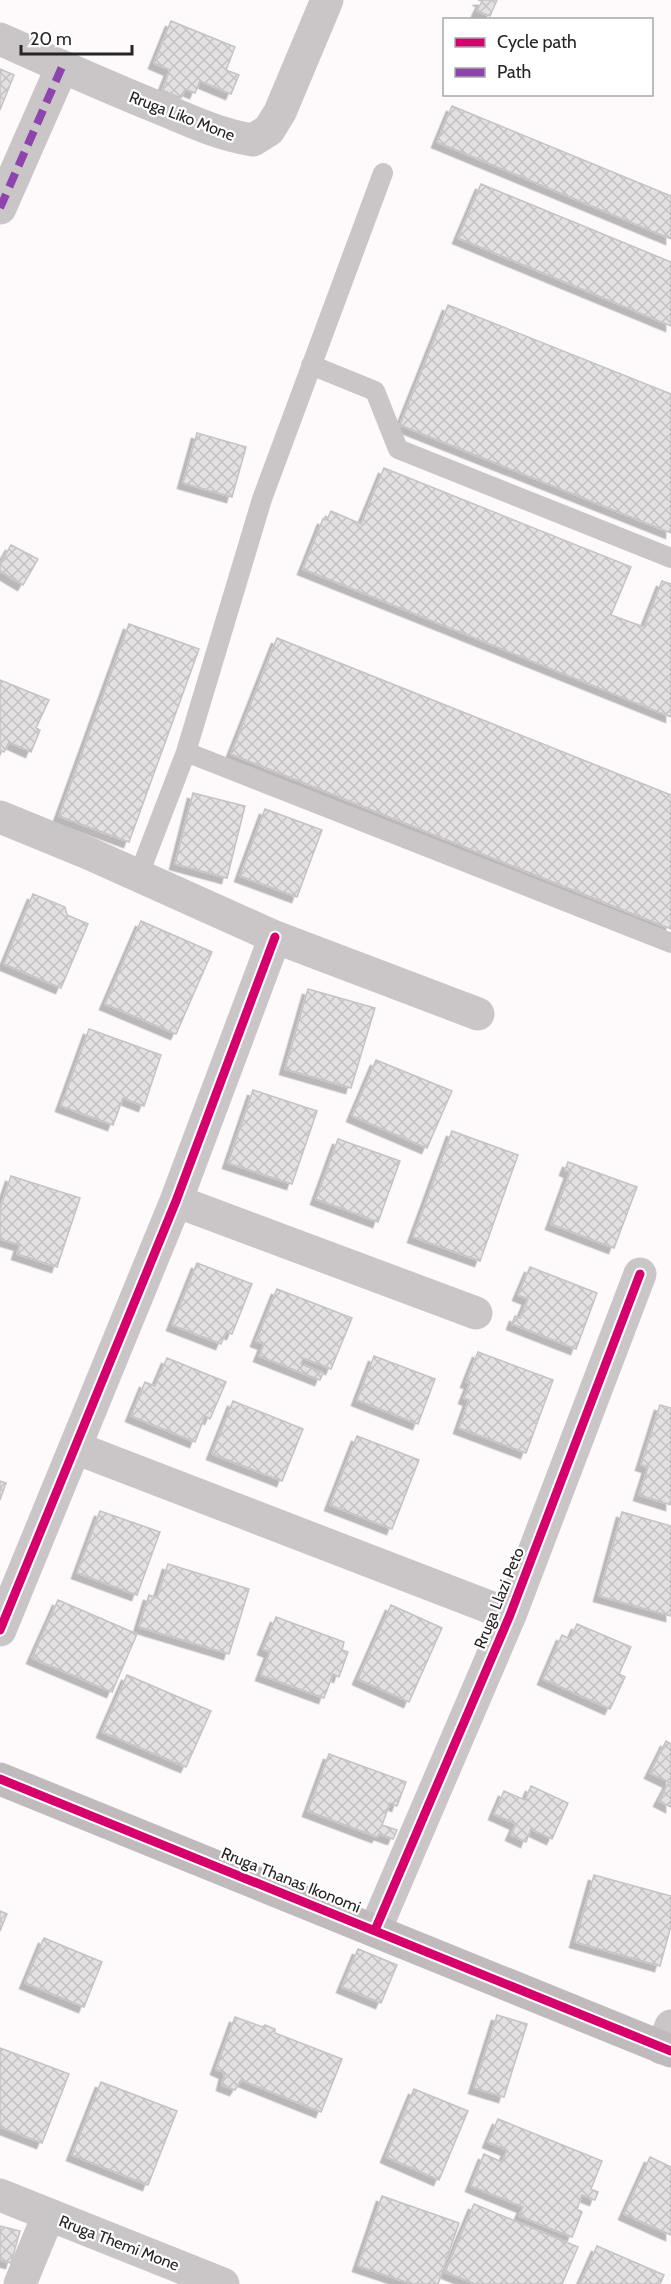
<svg xmlns="http://www.w3.org/2000/svg" width="671" height="2284" font-family="Cabin,sans-serif">
	<style>
		.building { fill: url(#building-cross-hatch); stroke: #c6c3c4; stroke-width: 1.5; filter: url(#shadow) }
		.lines { fill: none; stroke-linecap: round; stroke-linejoin: round }
		.lane { stroke: #cac5c7; stroke-width: 20 }
		.street { stroke: #cac5c7; stroke-width: 33 }
		.secondary { stroke: #c1babd; stroke-width: 33 }
		.quiet { stroke: #8e44ad; stroke-width: 8; stroke-dasharray: 15 8; stroke-linecap: butt }
		.cycleway-casing { stroke: #fff; stroke-width: 13 }
		.cycleway { stroke: #d6006c; stroke-width: 9 }
		.labels { text-anchor: middle; dominant-baseline: central; stroke-width: 4.5; stroke-linejoin: round; paint-order: stroke }
		.street-label { font-size: 16px; fill: #272425; stroke: #fff }
	</style>
	<defs>
		<pattern id="building-cross-hatch" width="8" height="8" patternUnits="userSpaceOnUse" patternTransform="scale(1.5)"><rect width="8" height="8" fill="#e4e1e3"/><path d="M0 0l8 8M0 8l8-8" fill="none" stroke="#c4c1c3"/></pattern>
		<filter id="shadow"><feDropShadow dx="-5.5" dy="5.5" stdDeviation="0" flood-color="#0004"/></filter>
	</defs>
	<rect width="100%" height="100%" fill="#fefafc"/>
	<path class="building" d="M478 0H497L490 16 477 11 482 1Z
		M171 21 235 47 226 70 239 75 231 94 200 81 195 93 185 89 181 98 162 90 170 70 154 63Z
		M0 69 14 75 0 110Z
		M452 106 671 196V239L437 142Z
		M481 184 671 262V326L458 238Z
		M448 305 671 394V533L400 425Z
		M197 433 246 447 232 497 183 483Z
		M384 468 631 567 611 615 644 627 662 581 671 584V717L303 569 323 519 327 520 331 511 361 524Z
		M11 545 38 559 23 585 0 571V564Z
		M129 624 199 649 129 842 59 816Z
		M277 638 671 795V929L231 754Z
		M0 680 49 700 36 728 40 730 31 752 9 742 4 752 0 750Z
		M193 793 245 806 227 878 175 864Z
		M265 809 322 830 297 897 240 876Z
		M33 894 65 907 67 915 88 924 61 988 4 964Z
		M141 921 212 952 176 1034 105 1004Z
		M308 989 375 1008 351 1088 285 1069Z
		M89 1029 161 1055 144 1106 123 1098 113 1125 61 1106Z
		M376 1060 452 1091 427 1148 352 1116Z
		M253 1090 317 1111 292 1184 228 1163Z
		M452 1131 518 1155 480 1261 413 1237Z
		M338 1139 400 1161 378 1222 316 1199Z
		M568 1162 637 1187 614 1248 551 1224 570 1172 565 1170Z
		M11 1176 80 1198 57 1267 17 1254 20 1245 0 1239V1209Z
		M197 1263 252 1284 232 1334 226 1332 221 1344 172 1325Z
		M530 1267 597 1293 576 1349 512 1324 515 1316 520 1318 528 1299 518 1295Z
		M277 1289 352 1318 331 1369 303 1358 301 1364 323 1373 320 1380 259 1356 264 1344 256 1341Z
		M478 1352 553 1380 526 1453 459 1428 469 1400 464 1398 470 1383 466 1382Z
		M374 1356 435 1379 418 1424 357 1400Z
		M167 1358 226 1382 210 1419 205 1416 195 1442 131 1416 145 1382 155 1386Z
		M233 1401 303 1429 282 1481 212 1454Z
		M660 1405 671 1408V1505L639 1495 648 1467 641 1465Z
		M357 1436 419 1460 392 1529 330 1505Z
		M0 1481 6 1483 0 1500Z
		M100 1511 160 1532 137 1595 77 1573Z
		M622 1512 671 1526V1616L599 1596Z
		M168 1564 249 1589 229 1654 139 1627 149 1595 157 1598Z
		M58 1600 137 1634 112 1692 32 1658Z
		M391 1605 442 1628 409 1702 358 1679Z
		M276 1617 344 1642 342 1650 348 1652 339 1677 333 1674 324 1698 261 1675 270 1652 263 1649Z
		M577 1624 631 1647 619 1674 625 1677 610 1709 543 1679 562 1635 570 1639Z
		M127 1675 211 1711 186 1767 102 1732Z
		M666 1741 671 1744V1807L659 1801 669 1782 650 1773Z
		M329 1754 406 1782 397 1806 390 1803 382 1825 397 1830 393 1839 379 1834 377 1837 308 1811Z
		M531 1786 568 1803 552 1839 531 1829 526 1842 511 1835 516 1824 494 1814 504 1791 525 1800Z
		M594 1875 671 1896V1926L660 1966 575 1942Z
		M0 1911 7 1914 0 1931Z
		M44 1938 102 1962 84 2007 25 1983Z
		M358 1949 397 1965 381 2003 342 1987Z
		M497 2015 527 2024 504 2097 474 2088Z
		M235 2017 263 2027 265 2025 275 2029V2033L342 2059 321 2112 241 2080 235 2090 222 2085 225 2073 216 2069Z
		M0 2048 69 2074 42 2143 0 2127Z
		M101 2082 177 2111 148 2185 72 2155Z
		M414 2089 468 2111 439 2180 386 2157Z
		M498 2119 602 2161 591 2189 598 2192 595 2200 582 2195 577 2209 582 2212 572 2237 519 2216 523 2207 471 2186 484 2154 502 2162 507 2150 488 2142Z
		M650 2157 671 2167V2235L624 2214Z
		M382 2196 459 2223 438 2284H412L358 2266Z
		M474 2204 578 2247 562 2284H475L445 2272Z
		M0 2226 20 2231 11 2263 0 2260Z
		M597 2246 664 2275 660 2284H580Z"/>
	<g class="lines">
		<path class="lane" d="M311 365 375 391 398 449 671 558
			M186 752 262 499 383 173
			M138 877 186 752 671 943"/>
		<path class="street" d="M0 39C54 63 107 87 162 109 192 122 221 135 253 140L269 130 280 112 327 0
			M0 208 62 67
			M0 817 88 853 275 937 478 1014
			M176 1201 476 1313
			M76 1448 510 1615
			M0 1630 176 1201 275 937
			M375 1930 510 1615 640 1274
			M662 2048 671 2026
			M0 2195 223 2284
			M20 2284 48 2216"/>
		<path class="secondary" d="M0 1779 671 2051"/>
		<path class="quiet" d="M0 208 62 67"/>
		<defs>
			<path id="cycleway" d="M0 1630 176 1201 275 937
				M0 1779 671 2051
				M375 1930 510 1615 640 1274"/>
		</defs>
		<use href="#cycleway" class="cycleway-casing"/>
		<use href="#cycleway" class="cycleway"/>
	</g>
	<g class="labels">
		<g class="street-label">
			<text transform="translate(182 116) rotate(21)">Rruga Liko Mone</text>
			<text transform="translate(499 1598) rotate(-68)">Rruga Llazi Peto</text>
			<text transform="translate(291 1880) rotate(22)">Rruga Thanas Ikonomi</text>
			<text transform="translate(119 2243) rotate(21)">Rruga Themi Mone</text>
		</g>
	</g>
	<rect x="443" y="18" width="210" height="78" fill="#ffffff" stroke="#a9a7a8" stroke-width="1.5"/>
	<rect x="455" y="38" width="30" height="9" fill="#d6006c" stroke="#a9a7a8" stroke-width="1.5"/>
	<text x="497" y="48" font-size="18" fill="#272425">Cycle path</text>
	<rect x="455" y="68" width="30" height="9" fill="#8e44ad" stroke="#a9a7a8" stroke-width="1.5"/>
	<text x="497" y="78" font-size="18" fill="#272425">Path</text>
	<path d="M21 45v9h111v-9" fill="none" stroke="#272425" stroke-width="3"/>
	<text x="30" y="45" font-size="18" fill="#272425" stroke="#ffffff" stroke-width="4.5" paint-order="stroke">20 m</text>
</svg>
